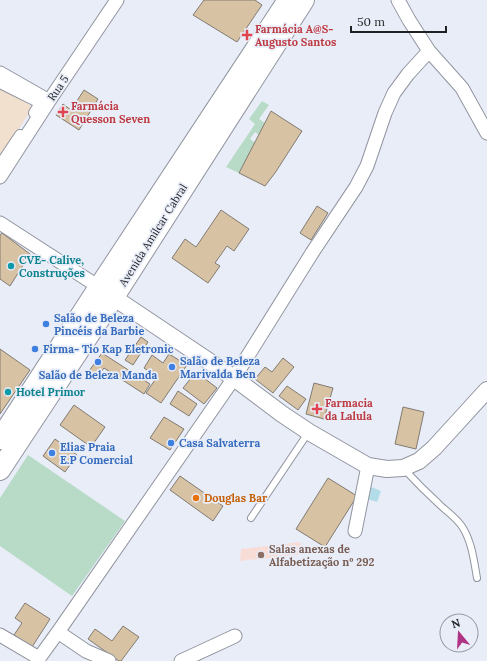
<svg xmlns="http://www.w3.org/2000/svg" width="487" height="661" font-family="Lora,serif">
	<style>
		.education { fill: #f7ddd6 }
		.medical { fill: #f2e0cf }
		.green { fill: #b8dbc8 }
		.water { fill: #b1dce8 }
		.building { fill: #d8c2a4; stroke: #817b72 }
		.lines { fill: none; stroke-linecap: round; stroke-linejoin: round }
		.service-casing { stroke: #91959f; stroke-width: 8 }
		.pedestrian-casing { stroke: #91959f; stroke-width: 12 }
		.minor-casing { stroke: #91959f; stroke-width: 15 }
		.tertiary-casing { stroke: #91959f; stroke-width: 18 }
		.primary-casing { stroke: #91959f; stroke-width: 22 }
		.service { stroke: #fff; stroke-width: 6 }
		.pedestrian { stroke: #fff; stroke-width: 10 }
		.minor { stroke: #fff; stroke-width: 13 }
		.tertiary { stroke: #fff; stroke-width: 16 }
		.primary { stroke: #fff; stroke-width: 20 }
		.health-dot { fill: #e0444e; stroke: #e9edf8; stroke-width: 1.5 }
		.culture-dot { fill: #0f9aa8; stroke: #e9edf8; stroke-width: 1.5 }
		.shop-dot { fill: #3f7fe0; stroke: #e9edf8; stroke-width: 1.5 }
		.food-dot { fill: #e8710a; stroke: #e9edf8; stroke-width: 1.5 }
		.education-dot { fill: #8d6e63; stroke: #e9edf8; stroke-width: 1.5 }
		.labels { text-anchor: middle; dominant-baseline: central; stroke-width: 3.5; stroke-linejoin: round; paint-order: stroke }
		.health-label { font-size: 11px; font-weight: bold; fill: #be3a42; stroke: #e9edf8; text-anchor: start }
		.street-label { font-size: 11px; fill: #1f2124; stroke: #e9edf8 }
		.culture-label { font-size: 11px; font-weight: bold; fill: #0d838f; stroke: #e9edf8; text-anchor: start }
		.shop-label { font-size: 11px; font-weight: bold; fill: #366cbe; stroke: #e9edf8; text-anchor: start }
		.food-label { font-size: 11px; font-weight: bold; fill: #c56008; stroke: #e9edf8; text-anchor: start }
		.education-label { font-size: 11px; font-weight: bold; fill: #785e54; stroke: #e9edf8; text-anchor: start }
	</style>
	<rect width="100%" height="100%" fill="#e9edf8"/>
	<path class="education" d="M300 542 306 554 240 561 241 549Z"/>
	<path class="medical" d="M0 86 33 107 0 158Z"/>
	<path class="green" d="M262 101 269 105 259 119 268 125 260 136 255 132 250 139 261 147 239 173 226 167 255 124 249 119Z
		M28 455 125 521 72 596 0 546V498Z"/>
	<path class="water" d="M371 487 381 491 377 502 367 499Z"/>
	<path class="building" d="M204 0H255L262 5 237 42 193 15Z
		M84 90 98 99 79 130 56 115 63 104 71 110Z
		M271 111 302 131 275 173 265 186 239 173Z
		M317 206 328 213 311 240 300 233Z
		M221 210 249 229 234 251 227 246 215 263 220 266 208 283 172 258 185 239 196 247Z
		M2 233 30 254 10 286 0 279V235Z
		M141 337 148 342 133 365 125 360Z
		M0 349 30 370 0 414Z
		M102 353 150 384 144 394 104 368 98 376 89 371Z
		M169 354 187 365 161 403 146 393 157 377 144 368 152 355 163 363Z
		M283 358 294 367 273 393 255 379 265 367 272 372Z
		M196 372 217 388 204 404 183 388Z
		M314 383 333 388 324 419 306 414Z
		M287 386 306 399 298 410 279 396Z
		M178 391 197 404 189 416 170 404Z
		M74 405 105 427 91 447 60 425Z
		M403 407 424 412 416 449 395 444Z
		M164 417 184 429 170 450 150 438Z
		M55 439 77 455 65 472 43 456Z
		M180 476 223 506 213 521 170 490Z
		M328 478 357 496 325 547 296 529Z
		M25 603 50 619 32 647 14 635 22 623 15 618Z
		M123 626 139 637 121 661H119L88 639 95 629 112 641Z"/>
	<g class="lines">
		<defs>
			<path id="service" d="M404 469C415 481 427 493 439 504 447 512 457 518 463 528 472 543 474 561 477 578
				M251 518 308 433"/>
			<path id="pedestrian" d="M0 83 40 103 34 113
				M0 165 20 135"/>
			<path id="minor" d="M398 0 409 20 429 51 462 88 487 133
				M0 73 49 101
				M0 177 49 101 117 0
				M0 223 99 287
				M355 531 368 466
				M58 632 86 651 109 661
				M0 635 39 658
				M37 661 58 632 234 378 312 253 356 187 367 166 385 113 394 93 408 74 429 51
				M181 661 235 636"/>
			<path id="tertiary" d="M104 291 234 378 282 414 309 432 368 466 387 469 403 468 419 461 434 448 487 390"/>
			<path id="primary" d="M0 439 99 287 288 0
				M0 470 114 297 304 0"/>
		</defs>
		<use href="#service" class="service-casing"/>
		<use href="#pedestrian" class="pedestrian-casing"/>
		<use href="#minor" class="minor-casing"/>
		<use href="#tertiary" class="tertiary-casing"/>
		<use href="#primary" class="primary-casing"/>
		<use href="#service" class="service"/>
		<use href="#pedestrian" class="pedestrian"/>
		<use href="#minor" class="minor"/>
		<use href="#tertiary" class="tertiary"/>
		<use href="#primary" class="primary"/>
	</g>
	<g class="health-dot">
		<path d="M245 29h4v4h4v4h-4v4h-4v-4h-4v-4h4z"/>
		<path d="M61 106h4v4h4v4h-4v4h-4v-4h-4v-4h4z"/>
		<path d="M315 403h4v4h4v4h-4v4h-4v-4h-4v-4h4z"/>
	</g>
	<g class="culture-dot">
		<circle cx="11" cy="266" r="4"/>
		<circle cx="8" cy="392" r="4"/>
	</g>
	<g class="shop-dot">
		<circle cx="46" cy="324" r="4"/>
		<circle cx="35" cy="349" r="4"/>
		<circle cx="98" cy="362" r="4"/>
		<circle cx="172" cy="367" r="4"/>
		<circle cx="171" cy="443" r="4"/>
		<circle cx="52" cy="453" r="4"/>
	</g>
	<circle class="food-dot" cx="196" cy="498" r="4"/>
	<circle class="education-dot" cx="261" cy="555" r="4"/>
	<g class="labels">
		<g class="health-label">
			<text x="255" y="29">Farmácia A@S-<tspan x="255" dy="13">Augusto Santos</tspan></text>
			<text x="71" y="106">Farmácia<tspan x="71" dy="13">Quesson Seven</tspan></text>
			<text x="325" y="403">Farmacia<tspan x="325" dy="13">da Lalula</tspan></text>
		</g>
		<g class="street-label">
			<text transform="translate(58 88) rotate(-56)">Rua 5</text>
			<text transform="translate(153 235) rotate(-58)">Avenida Amílcar Cabral</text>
		</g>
		<g class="culture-label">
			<text x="19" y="260">CVE- Calive,<tspan x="19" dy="13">Construções</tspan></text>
			<text x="16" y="392">Hotel Primor</text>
		</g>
		<g class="shop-label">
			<text x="54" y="318">Salão de Beleza<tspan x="54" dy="13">Pincéis da Barbie</tspan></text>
			<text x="43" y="349">Firma- Tio Kap Eletronic</text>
			<text x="180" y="361">Salão de Beleza<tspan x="180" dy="13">Marivalda Ben</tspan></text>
			<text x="98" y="375" text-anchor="middle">Salão de Beleza Manda</text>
			<text x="179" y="443">Casa Salvaterra</text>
			<text x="60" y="447">Elias Praia<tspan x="60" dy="13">E.P Comercial</tspan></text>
		</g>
		<g class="food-label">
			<text x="204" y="498">Douglas Bar</text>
		</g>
		<g class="education-label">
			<text x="269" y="549">Salas anexas de<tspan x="269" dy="13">Alfabetização nº 292</tspan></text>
		</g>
	</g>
	<g transform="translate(459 633) rotate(342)"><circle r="19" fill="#e9edf8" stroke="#989ba3"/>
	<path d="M0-3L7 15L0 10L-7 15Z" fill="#b03486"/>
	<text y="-6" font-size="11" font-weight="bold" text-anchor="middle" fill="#1f2124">N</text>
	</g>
	<path d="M351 26v6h95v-6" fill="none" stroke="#1f2124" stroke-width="2"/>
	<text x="357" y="26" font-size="12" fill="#1f2124" stroke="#e9edf8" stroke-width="3" paint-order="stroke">50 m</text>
</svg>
